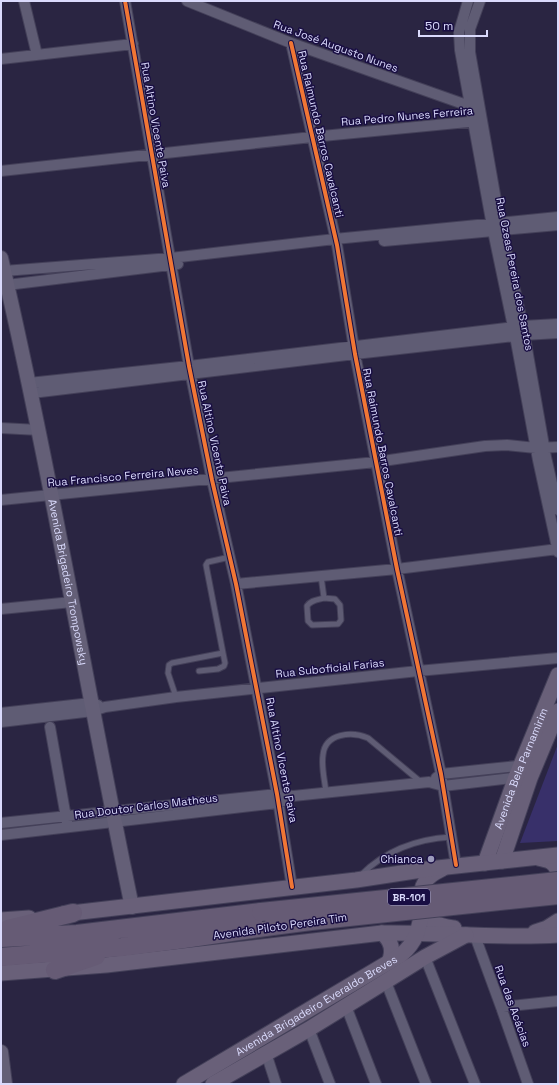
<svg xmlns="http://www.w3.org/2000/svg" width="559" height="1085" font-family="'Space Grotesk',sans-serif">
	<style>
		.green { fill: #38306a }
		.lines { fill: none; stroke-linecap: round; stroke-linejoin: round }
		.lane-casing { stroke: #444059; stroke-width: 7 }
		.street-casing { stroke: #444059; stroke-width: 12 }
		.secondary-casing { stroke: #444059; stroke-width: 16 }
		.primary-casing { stroke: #444059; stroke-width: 17 }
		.highway-casing { stroke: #444059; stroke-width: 20 }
		.lane { stroke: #5f5c74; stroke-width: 5 }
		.street { stroke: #5f5c74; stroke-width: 10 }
		.secondary { stroke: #645f77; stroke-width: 14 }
		.primary { stroke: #696079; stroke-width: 15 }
		.highway { stroke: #665b75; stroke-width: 18 }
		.highway-bridge-casing { stroke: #444059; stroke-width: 20; stroke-linecap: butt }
		.highway-bridge { stroke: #665b75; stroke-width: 18 }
		.cycleway-casing { stroke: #190e43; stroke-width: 6 }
		.cycleway { stroke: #f07635; stroke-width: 4 }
		.poi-dot { fill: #9c9bbb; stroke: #190e43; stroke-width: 1.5 }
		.labels { text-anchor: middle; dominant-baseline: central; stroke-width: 3; stroke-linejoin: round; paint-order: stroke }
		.shield { fill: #190e43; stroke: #a09dc4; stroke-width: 1 }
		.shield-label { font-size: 10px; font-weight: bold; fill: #dadafc }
		.street-label { font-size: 11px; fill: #dadafc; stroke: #190e43 }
		.poi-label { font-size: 11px; fill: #dadafc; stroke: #190e43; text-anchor: end }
	</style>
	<rect width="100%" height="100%" fill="#2a2542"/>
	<path class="green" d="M558 744V841L520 843Z"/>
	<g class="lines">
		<defs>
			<path id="lane" d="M321 576 324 598C317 600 311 600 307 606L308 621 312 625 338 624 341 620 340 605 335 599 324 598
				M223 653 206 565 208 562 230 557
				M176 697 168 673 169 665 172 663 223 653 225 663 224 666 218 669 199 671
				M326 793C325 781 321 767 323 755 325 733 352 731 368 738L422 783
				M361 875C386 850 416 839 451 837"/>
			<path id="street" d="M24 1 37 55
				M125 1 189 366 212 480 236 584 277 794 292 887
				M187 1 291 43 475 108
				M468 1 459 32 460 50 493 231 515 336 538 460 558 552
				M480 1 470 29V52L500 223 523 326 546 457 558 510
				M291 43 337 245 355 354 397 569 441 774 456 865
				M1 59 133 44
				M1 171 312 137 478 121
				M384 241 558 225
				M4 271 171 258 335 239 558 217
				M7 285 178 264
				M29 383 189 366 523 326 558 324
				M32 393 355 354 524 335 558 333
				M1 428 39 430
				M1 500 376 462 485 446 507 445 536 448 558 447
				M236 584 397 569 558 549
				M1 609 72 602
				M1 713 91 703 98 705
				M1 722 93 711 105 707 176 697 418 671 558 658
				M50 727 67 823
				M436 778 441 774 526 765
				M1 823 277 794 293 796 429 782 443 786 520 777
				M1 835 278 803 283 801
				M475 936 501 1007 528 1084
				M425 957 475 1084
				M386 982 426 1084
				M346 1006 376 1084
				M501 1007 558 1001
				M309 1029 330 1084
				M266 1053 276 1084"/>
			<g id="secondary">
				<path id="s1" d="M1 258C51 473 87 691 132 907"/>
				<path d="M1 1052 5 1084"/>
			</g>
			<g id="primary">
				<path d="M538 858C548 860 554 861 558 871"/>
				<path d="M502 861 530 778 558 711"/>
				<path id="s2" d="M485 863 516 777 558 675"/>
				<path d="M442 869C436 872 429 875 425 882 418 893 423 914 433 922 439 926 447 927 454 928"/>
				<path d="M63 914 356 880 428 869 558 855"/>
				<path d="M1 920 29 918"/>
				<path d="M535 932 547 928 558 921"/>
				<path d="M382 933C392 941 394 951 389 962"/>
				<path d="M1 973 106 965 382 933C441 932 499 939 558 935"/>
				<path id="s3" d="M184 1084 401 955C418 940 419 928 423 906"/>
				<path d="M213 1084 309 1029 425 957 466 935"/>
			</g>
			<path id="highway" d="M8 929 73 913
				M1 938 77 934 261 912
				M1 957 122 947 184 939 273 926
				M55 970 96 956"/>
		</defs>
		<use href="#lane" class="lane-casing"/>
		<use href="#street" class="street-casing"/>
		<use href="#secondary" class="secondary-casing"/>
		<use href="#primary" class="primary-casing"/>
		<use href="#highway" class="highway-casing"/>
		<use href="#lane" class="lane"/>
		<use href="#street" class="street"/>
		<use href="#secondary" class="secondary"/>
		<use href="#primary" class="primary"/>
		<use href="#highway" class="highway"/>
		<defs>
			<path id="highway-bridge" d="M261 912 558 881
				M273 926 311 921 558 895"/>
		</defs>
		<use href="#highway-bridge" class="highway-bridge-casing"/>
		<use href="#highway-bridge" class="highway-bridge"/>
		<defs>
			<path id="cycleway" d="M125 1 189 366 212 480 236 584 277 794 292 887
				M291 43 337 245 355 354 397 569 441 774 456 865"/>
		</defs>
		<use href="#cycleway" class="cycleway-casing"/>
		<use href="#cycleway" class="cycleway"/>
	</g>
	<circle class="poi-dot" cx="431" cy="859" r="4"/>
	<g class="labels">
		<rect class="shield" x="388" y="889" width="42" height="16" rx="3"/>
		<g class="shield-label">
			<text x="409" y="897">BR-101</text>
		</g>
		<g class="street-label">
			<text transform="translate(336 46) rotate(20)">Rua José Augusto Nunes</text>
			<text transform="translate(407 116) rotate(-5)">Rua Pedro Nunes Ferreira</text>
			<text transform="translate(156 125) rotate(80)">Rua Altino Vicente Paiva</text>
			<text transform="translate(321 134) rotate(77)">Rua Raimundo Barros Cavalcanti</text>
			<text transform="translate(515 274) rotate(79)">Rua Ozeas Pereira dos Santos</text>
			<text transform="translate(215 443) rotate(78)">Rua Altino Vicente Paiva</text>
			<text transform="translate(383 452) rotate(79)">Rua Raimundo Barros Cavalcanti</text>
			<text transform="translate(123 476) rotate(-5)">Rua Francisco Ferreira Neves</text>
			<text stroke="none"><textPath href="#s1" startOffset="331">Avenida Brigadeiro Trompowsky</textPath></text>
			<text transform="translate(330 668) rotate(-6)">Rua Suboficial Farias</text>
			<text transform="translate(282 760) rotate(79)">Rua Altino Vicente Paiva</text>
			<text stroke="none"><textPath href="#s2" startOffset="101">Avenida Bela Parnamirim</textPath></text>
			<text transform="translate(146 806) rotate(-7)">Rua Doutor Carlos Matheus</text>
			<text transform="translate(280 926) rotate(-8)">Avenida Piloto Pereira Tim</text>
			<text stroke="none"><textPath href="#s3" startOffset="154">Avenida Brigadeiro Everaldo Breves</textPath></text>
			<text transform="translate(513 1006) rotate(70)">Rua das Acácias</text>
		</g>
		<g class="poi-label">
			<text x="423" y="859">Chianca</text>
		</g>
	</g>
	<rect width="559" height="1085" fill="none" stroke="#dadafc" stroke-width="4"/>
	<path d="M419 30v6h68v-6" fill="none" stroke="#dadafc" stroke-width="2"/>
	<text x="425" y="30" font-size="12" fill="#dadafc" stroke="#190e43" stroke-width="3" paint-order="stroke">50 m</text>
</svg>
